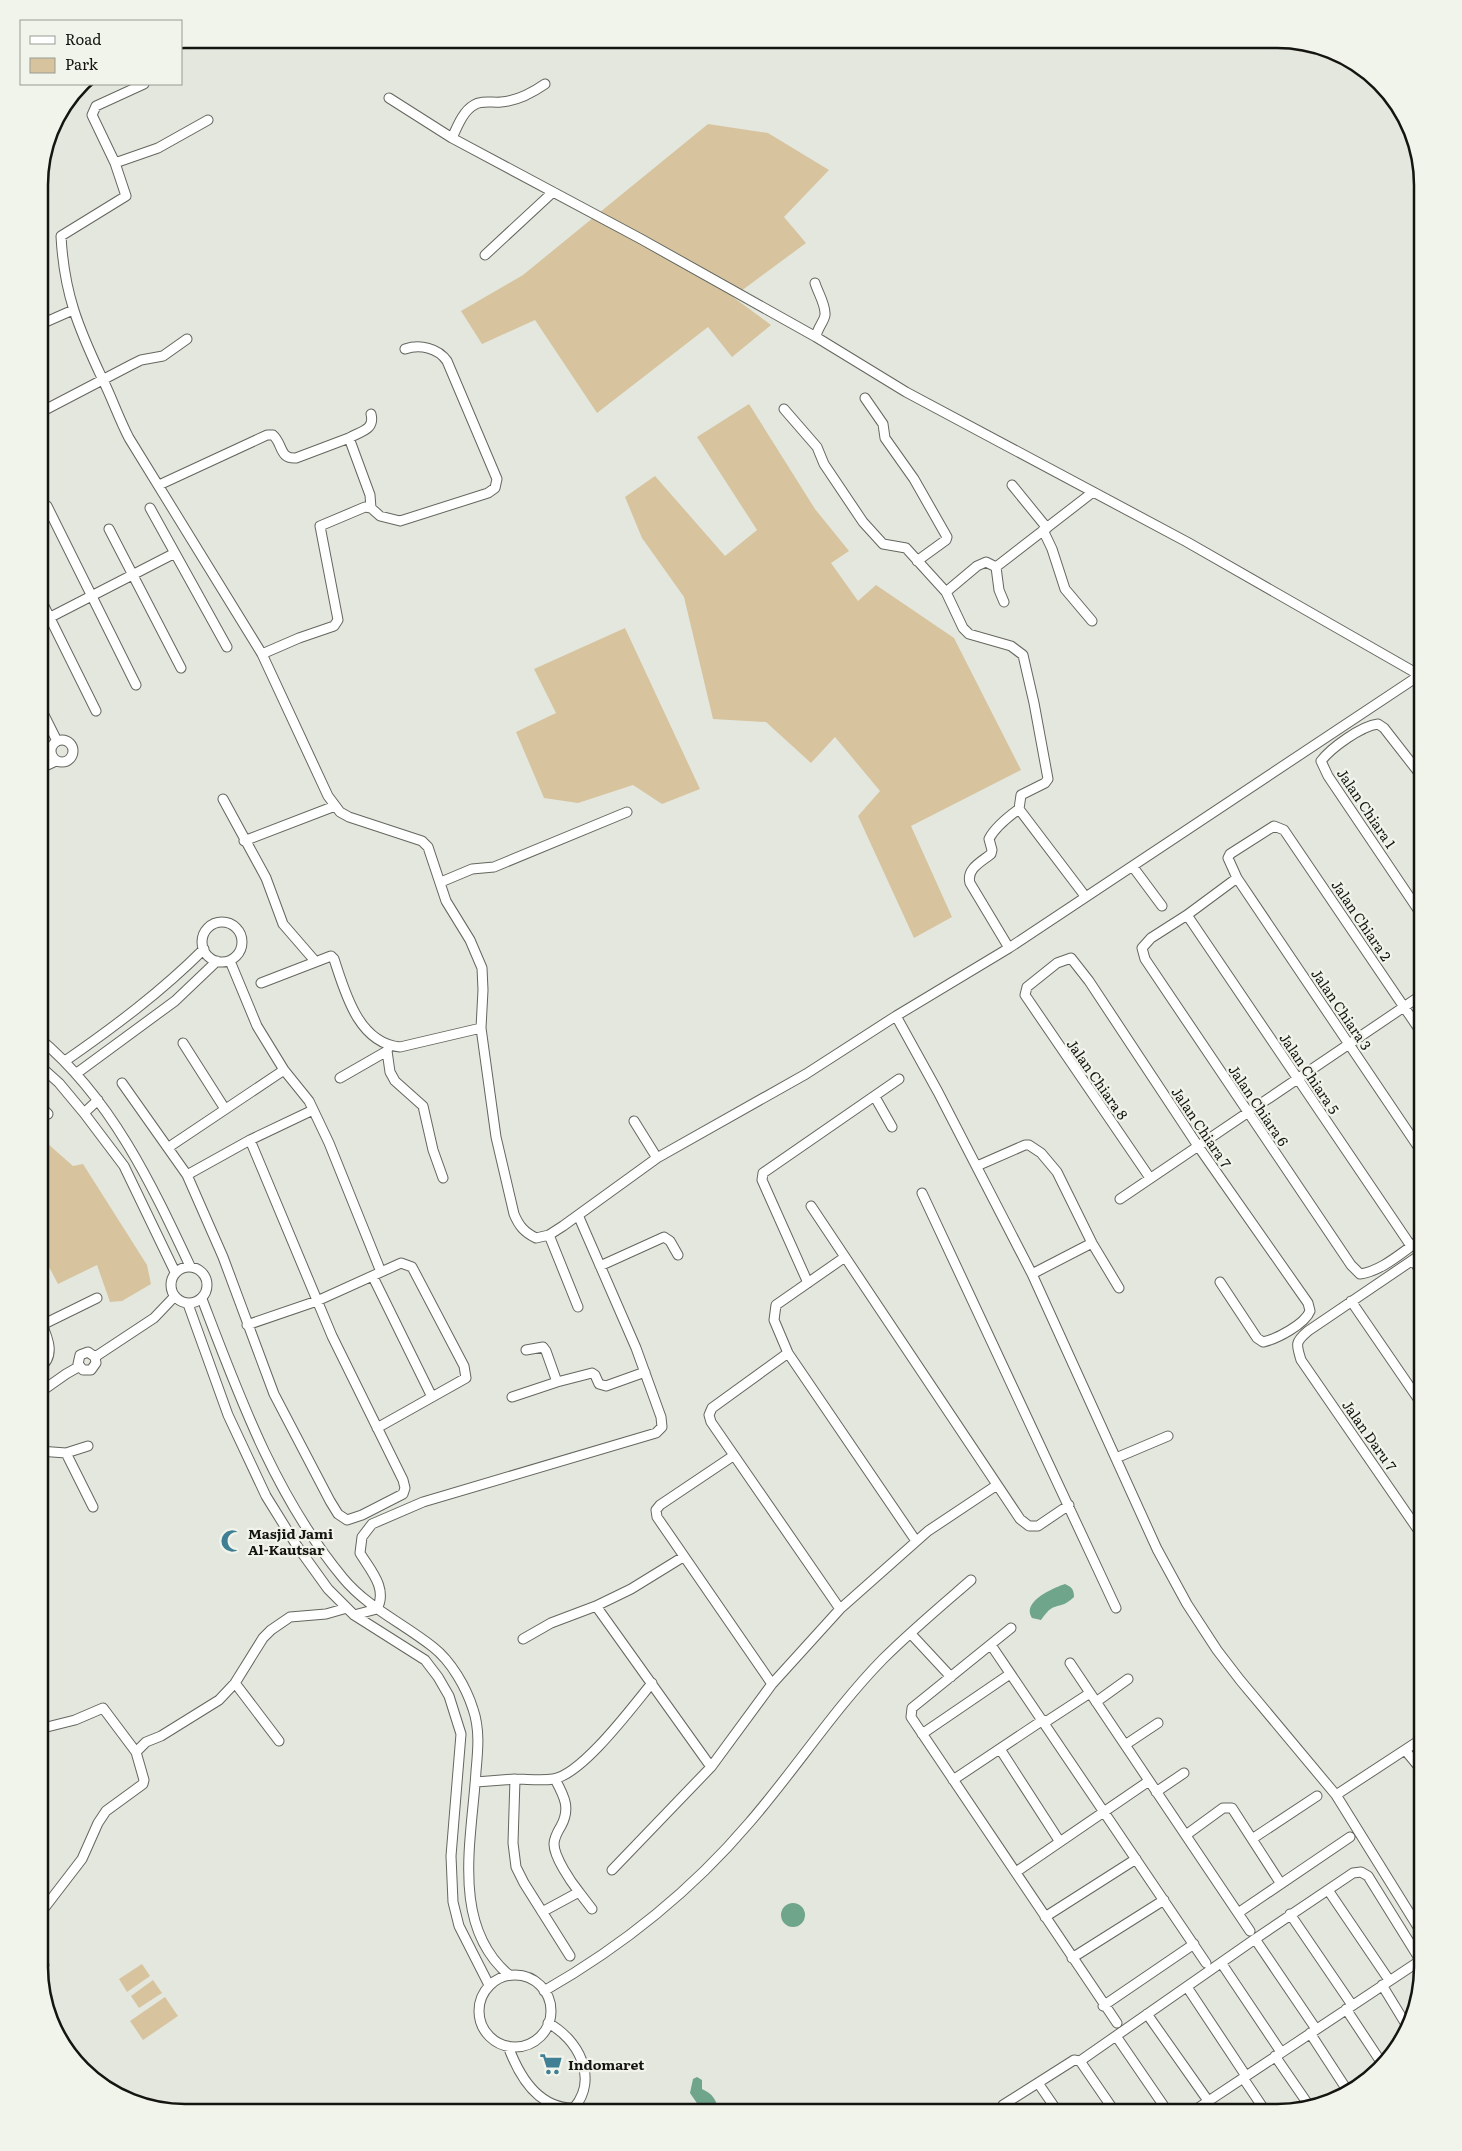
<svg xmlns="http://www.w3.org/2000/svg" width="1462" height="2151" font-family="Literata,serif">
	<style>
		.green { fill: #d7c49f }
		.water { fill: #6fa58b }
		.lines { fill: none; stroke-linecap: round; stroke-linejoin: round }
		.minor-casing { stroke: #64675f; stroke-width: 11 }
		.minor { stroke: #fff; stroke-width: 9 }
		.labels { text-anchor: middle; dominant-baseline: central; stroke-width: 4.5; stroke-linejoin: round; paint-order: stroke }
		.street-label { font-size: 14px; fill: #141511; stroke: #f1f4ea }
		.poi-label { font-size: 14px; font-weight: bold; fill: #141511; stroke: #f1f4ea; text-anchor: start }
		.rim { fill: none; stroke: #141511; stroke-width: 2.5 }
	</style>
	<rect width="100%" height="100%" fill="#e3e7dd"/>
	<path class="green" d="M708 124 768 133 829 170 784 217 806 243 733 297 771 325 732 357 708 327 597 413 535 320 482 344 461 311 523 275Z
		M749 404 815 509 849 551 831 563 858 601 876 585 954 638 1021 770 911 826 952 917 914 938 858 816 880 791 835 737 811 763 766 722 713 719 684 597 642 538 625 497 655 476 725 556 757 530 697 437Z
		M625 628 700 789 662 804 633 785 578 803 544 798 516 732 556 713 534 669Z
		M39 1136 73 1166 83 1164 147 1265 151 1284 122 1301 110 1302 97 1265 58 1284 39 1248Z
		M142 1964 150 1976 127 1992 119 1979Z
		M153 1980 162 1993 139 2008 131 1996Z
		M165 1997 178 2016 143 2040 130 2021Z"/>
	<path class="water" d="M1065 1584C1072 1587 1074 1590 1074 1597 1064 1606 1062 1604 1052 1608 1047 1611 1044 1616 1041 1620L1032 1618C1021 1602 1053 1588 1065 1584Z
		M781 1915a12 12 0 1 1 24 0a12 12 0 1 1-24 0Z
		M697 2077 702 2080V2089C713 2094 717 2100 718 2112H703L690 2093 693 2079Z"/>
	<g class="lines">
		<defs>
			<path id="minor" d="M144 84 96 106 92 115 115 163 126 196 61 236C64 293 78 327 102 378 112 398 119 419 129 438L262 654 328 796 340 812 349 817 422 841 428 847 446 901 470 940 482 968 483 990 481 1028 496 1137 514 1214C519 1226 524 1232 536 1238L549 1235 563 1226 657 1158 806 1074 896 1016
				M389 98 452 138 641 239 816 337 906 392 1187 542 1423 677
				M452 138C457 127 463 111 474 105 481 100 493 103 501 102 517 101 532 93 545 84
				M115 163 158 148 208 120
				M485 255 553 192
				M815 283C818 293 826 305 825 315 824 322 817 328 816 337
				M39 325 73 310
				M865 398 883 424 885 438 914 479 947 537 946 540 917 561
				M784 409 817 447 824 464 863 522 883 544 906 548 946 592 963 628 969 634 1011 646 1023 655 1034 703 1048 779 1045 783 1021 795 1019 809 1085 896
				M39 413 131 365 141 360 163 356 187 339
				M371 414C375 430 361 431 349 438L370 495 371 508 380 516 400 521 488 493 495 488 497 479 447 361C438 348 420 344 405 349
				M159 485 267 435H273C283 444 279 459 296 458L349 438
				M1012 485 1047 528
				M47 506 136 685
				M150 508 227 647
				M109 529 181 668
				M1043 530 1052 549 1065 589 1092 621
				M996 567 999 590 1004 602
				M946 592 977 566 986 562 996 567 1093 492
				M39 596 96 711
				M39 623 175 553
				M262 654 299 638 334 626 338 620 320 526 365 507 371 508
				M1420 675 1009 948 896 1016 938 1092 1032 1274 1157 1549 1187 1604 1217 1650 1240 1680 1336 1795 1423 1935
				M39 705 57 741
				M51 751a11 11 0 1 1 22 0a11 11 0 1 1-22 0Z
				M39 757 51 751
				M39 769 56 761
				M223 799 266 878 283 924 315 961
				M244 841 335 806
				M1133 867 1162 906
				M1237 878 1423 1154
				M441 882 472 869 494 867 627 812
				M1187 915 1411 1246
				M1423 917 1328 776 1321 761C1331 748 1361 726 1378 724L1384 728 1423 778
				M202 942a20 20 0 1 1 40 0a20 20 0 1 1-40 0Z
				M1009 948 970 883C966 869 981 862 991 854L992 850 989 839C995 827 1008 817 1019 809
				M230 961 257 1026 284 1070 309 1101 329 1143 381 1272
				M261 983 331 956 334 959C345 992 358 1043 400 1047L481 1028
				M39 1038C111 1098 151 1183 190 1266
				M183 1043 225 1109
				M389 1046 387 1051 390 1072 395 1081 423 1106 433 1150 443 1178
				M65 1061C114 1027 161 992 204 949
				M39 1065 59 1083 84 1113 124 1166 175 1272
				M77 1073 175 1001 217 961
				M340 1078 387 1051
				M122 1083 187 1175 223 1257 274 1394 330 1501 338 1514 347 1520 362 1515 403 1494 405 1488 403 1480 332 1336 250 1140
				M875 1097 892 1127
				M39 1105 48 1114
				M84 1113 98 1100
				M634 1121 657 1158
				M169 1147 284 1070
				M977 1166 1025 1145H1029L1041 1153 1057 1172 1092 1243 1119 1288
				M187 1175 250 1140 313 1110
				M1150 1178 1025 995 1027 987 1057 963 1071 958 1089 981 1198 1146 1308 1303 1310 1311C1305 1324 1277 1339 1263 1342L1257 1338 1220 1282
				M922 1193 1116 1608
				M1120 1199 1423 994
				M811 1206 1020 1519 1029 1526H1038L1069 1505
				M549 1235 578 1307
				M1423 1238C1404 1250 1383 1271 1360 1274L1351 1265 1145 959 1142 948 1151 938 1187 915 1237 878 1228 858 1230 854 1274 826 1284 830 1423 1035
				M845 1257 776 1305 774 1320 788 1353 916 1541
				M1413 1260 1423 1275
				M600 1266 664 1237 670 1241 678 1255
				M171 1285a18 18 0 1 1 36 0a18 18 0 1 1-36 0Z
				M1032 1274 1092 1243
				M373 1277 432 1397
				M808 1283 762 1180 763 1173 899 1079
				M202 1299C239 1396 275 1496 343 1578 368 1608 403 1623 433 1647 451 1661 466 1687 473 1709 480 1729 478 1750 476 1771 472 1839 450 1925 509 1975
				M1351 1301 1423 1406
				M188 1304 228 1415 266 1496 297 1546 328 1589 354 1615 425 1660 438 1677 449 1696 461 1734 451 1856 453 1902 459 1926 489 1985
				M42 1325 97 1298
				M247 1325 317 1301 401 1263 412 1267 464 1366 466 1378 377 1428
				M526 1350 543 1347 546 1351 557 1382
				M788 1353 712 1408 709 1415 711 1422 840 1609
				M95 1357 88 1352 80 1355 78 1364 83 1370H91L96 1363 95 1357 154 1318 175 1296
				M39 1368C58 1356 46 1334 39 1317
				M39 1393 66 1374 80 1366
				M512 1397 557 1382 592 1373 595 1375 599 1384 606 1386 645 1372
				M39 1451 66 1453 88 1446
				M66 1453 93 1507
				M733 1456 660 1505 656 1510 657 1517 772 1684
				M1116 1458 1168 1436
				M1423 1537 1301 1360C1296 1344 1295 1342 1308 1331L1423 1253
				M596 1606 711 1767
				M354 1615 377 1609C388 1588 370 1570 360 1553L362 1537 372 1524 423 1502 656 1433 662 1427 661 1417 636 1348 578 1215
				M1011 1628 912 1708 911 1717 1117 2023
				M911 1634 951 1677
				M523 1639 551 1623 596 1606 631 1589 683 1557
				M991 1645 1206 1963
				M1070 1663 1250 1931
				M235 1683 279 1741
				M1096 1702 1128 1679
				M1044 1723 1090 1693
				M39 1729 75 1720 103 1708 136 1752
				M922 1734 1010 1674
				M1125 1745 1158 1723
				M1000 1749 1060 1842
				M1405 1750 1423 1772
				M953 1780 1043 1720
				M476 1782 515 1779
				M1156 1792 1184 1773
				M1336 1795 1423 1738
				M1186 1835 1223 1808H1232L1281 1884
				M1252 1839 1317 1796
				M612 1870 711 1767 772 1684 840 1609 928 1531 997 1485
				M1016 1872 1149 1781
				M1328 1890 1389 1980
				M579 1892 592 1909
				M542 1912 579 1892C571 1882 554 1857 554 1844 554 1838 558 1831 561 1826 571 1808 564 1796 555 1779
				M1238 1913 1350 1837
				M1290 1914 1352 2005
				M39 1915 82 1859 98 1823 106 1811 143 1784 144 1780 136 1752 146 1742 161 1736 219 1700 235 1683 263 1638 271 1630 290 1617 326 1614 347 1608
				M1045 1917 1136 1859
				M570 1956 524 1883 516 1867 513 1843 515 1779C527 1779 541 1781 553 1779 582 1775 633 1706 652 1683
				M1072 1958 1164 1900
				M39 1960 44 1965
				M1222 1964 1281 2052
				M479 2011a36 36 0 1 1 72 0a36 36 0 1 1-72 0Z
				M1382 1985 1407 2026
				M1187 1987 1246 2076
				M544 1991C621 1947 692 1890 749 1823 795 1770 834 1709 883 1659 911 1631 941 1606 971 1580
				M1103 2006 1194 1944
				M1346 2009 1381 2062
				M1147 2014 1216 2112
				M548 2023C578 2039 599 2078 574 2108
				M1310 2033 1349 2093
				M1116 2036 1168 2112
				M508 2046C519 2076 538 2109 574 2108
				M1275 2056 1308 2104
				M1080 2061 1115 2112
				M1243 2078 1266 2112
				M1038 2083 1058 2112
				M1000 2112 1003 2105 1074 2060 1080 2061 1255 1939 1316 2029
				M1192 2112 1418 1962 1419 1958 1368 1876 1361 1872 1353 1873 1255 1939"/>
		</defs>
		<use href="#minor" class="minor-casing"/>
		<use href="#minor" class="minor"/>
	</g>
	<defs>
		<symbol id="mosque-bare" viewBox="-9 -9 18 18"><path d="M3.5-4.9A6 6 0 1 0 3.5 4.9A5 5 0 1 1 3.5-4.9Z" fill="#407f94" stroke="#f1f4ea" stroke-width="2.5" paint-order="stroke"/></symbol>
		<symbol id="supermarket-bare" viewBox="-9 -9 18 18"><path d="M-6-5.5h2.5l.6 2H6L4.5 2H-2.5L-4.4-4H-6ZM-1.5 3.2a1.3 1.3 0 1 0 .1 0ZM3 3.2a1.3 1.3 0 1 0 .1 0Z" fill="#407f94" stroke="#f1f4ea" stroke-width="2.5" paint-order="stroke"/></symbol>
	</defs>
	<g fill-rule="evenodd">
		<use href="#mosque-bare" x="216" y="1525" width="32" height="32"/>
		<use href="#supermarket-bare" x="535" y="2048" width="32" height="32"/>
	</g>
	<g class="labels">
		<g class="street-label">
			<text transform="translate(1367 808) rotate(56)">Jalan Chiara 1</text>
			<text transform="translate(1362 920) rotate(56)">Jalan Chiara 2</text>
			<text transform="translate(1342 1009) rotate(56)">Jalan Chiara 3</text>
			<text transform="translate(1310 1073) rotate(56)">Jalan Chiara 5</text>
			<text transform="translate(1098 1079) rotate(55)">Jalan Chiara 8</text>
			<text transform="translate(1259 1105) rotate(56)">Jalan Chiara 6</text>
			<text transform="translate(1202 1127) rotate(56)">Jalan Chiara 7</text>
			<text transform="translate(1370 1435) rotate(55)">Jalan Daru 7</text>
		</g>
		<g class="poi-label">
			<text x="248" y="1533">Masjid Jami<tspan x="248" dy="16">Al-Kautsar</tspan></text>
			<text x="568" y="2064">Indomaret</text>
		</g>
	</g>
	<path d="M0 0H1462V2151H0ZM185 48H1277A137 137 0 0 1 1414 185V1967A137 137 0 0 1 1277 2104H185A137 137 0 0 1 48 1967V185A137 137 0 0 1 185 48Z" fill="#f1f4ea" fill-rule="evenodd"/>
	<path class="rim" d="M185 48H1277A137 137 0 0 1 1414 185V1967A137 137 0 0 1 1277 2104H185A137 137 0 0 1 48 1967V185A137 137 0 0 1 185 48Z"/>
	<rect x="20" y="20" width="162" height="65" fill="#f1f4ea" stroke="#999b93"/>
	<rect x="30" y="36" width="25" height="8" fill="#ffffff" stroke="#999b93"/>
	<text x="65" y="45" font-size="15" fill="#141511">Road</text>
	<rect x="30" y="58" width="25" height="15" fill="#d7c49f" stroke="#999b93"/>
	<text x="65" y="70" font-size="15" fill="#141511">Park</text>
</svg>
